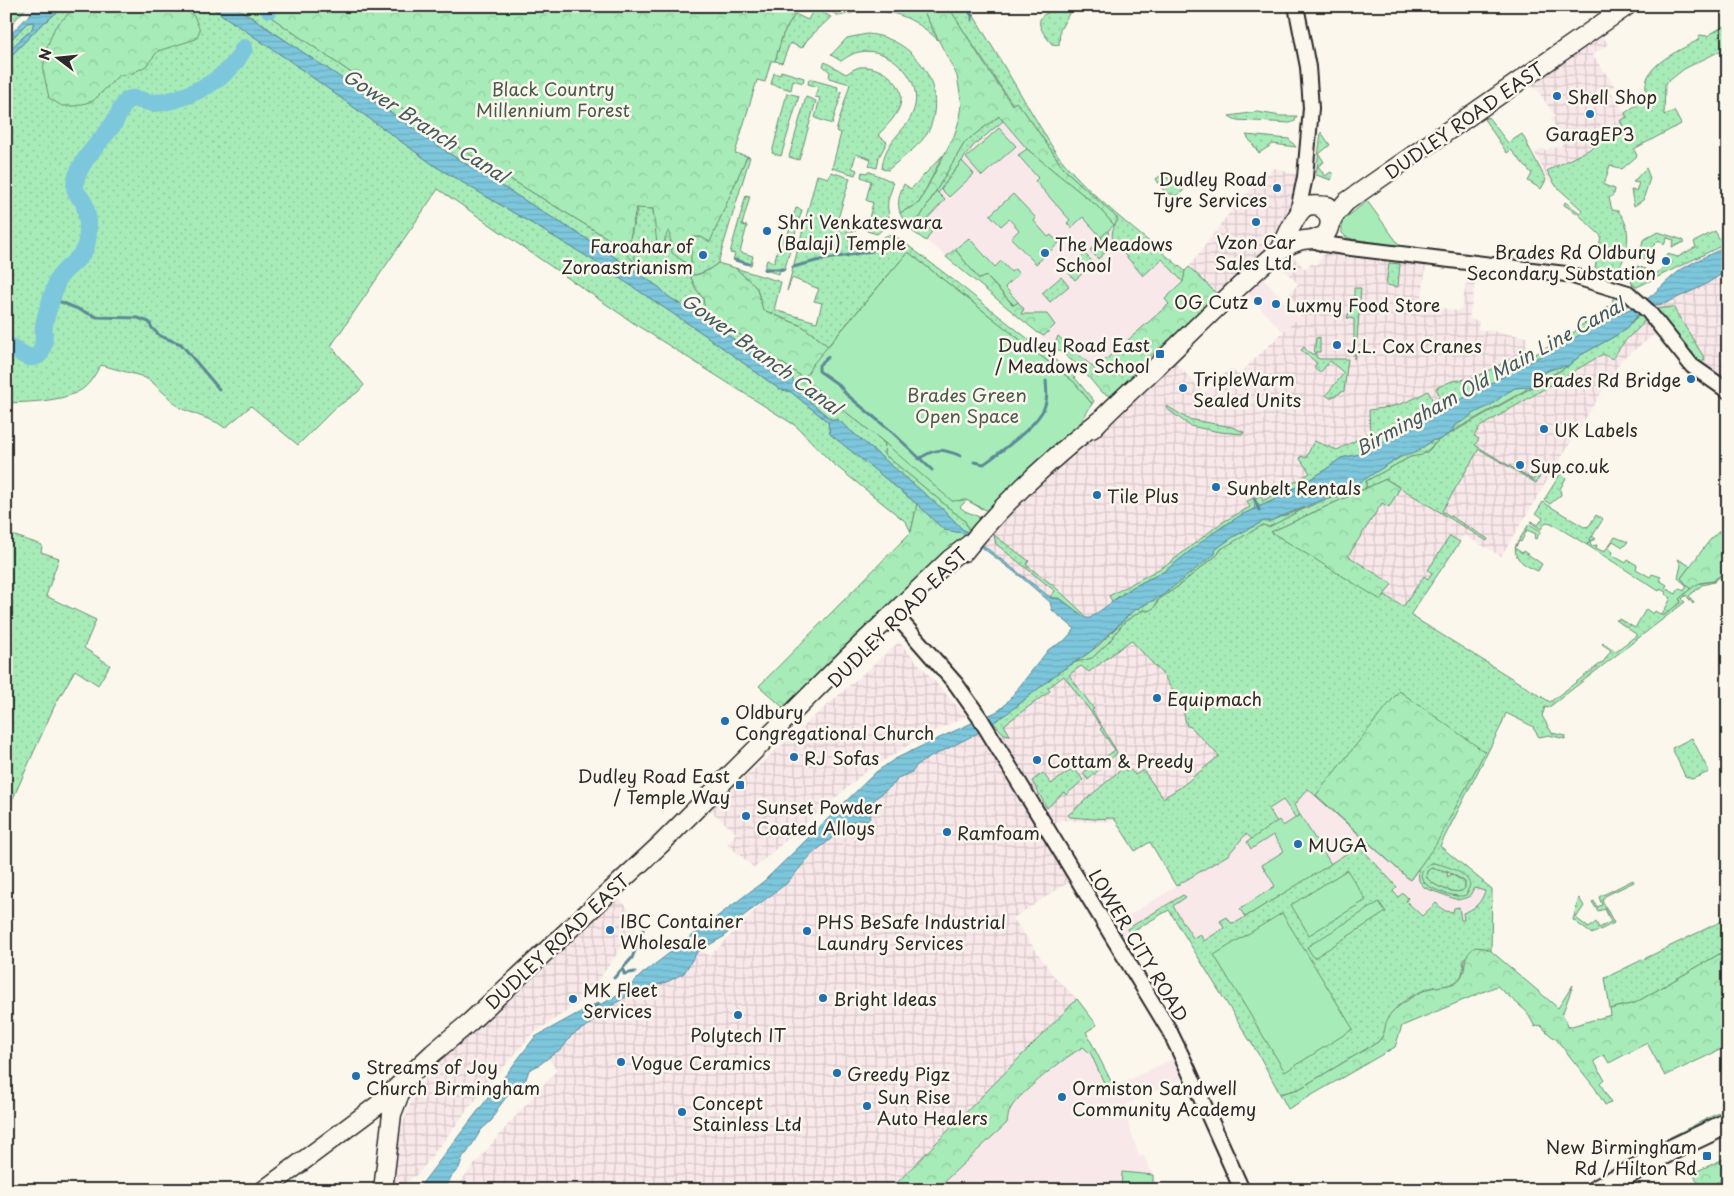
<svg xmlns="http://www.w3.org/2000/svg" width="1734" height="1196" font-family="'Playpen Sans',sans-serif">
	<style>
		.built { fill: #f9e8ea }
		.industrial { fill: url(#industrial-grid) }
		.grass { fill: url(#grass-dots); stroke: #698c72; fill-rule: evenodd }
		.forest { fill: url(#forest-crowns); stroke: #698c72 }
		.wetland { fill: url(#wetland-marsh); stroke: #698c72 }
		.green { fill: #a7ecb8; stroke: #698c72; fill-rule: evenodd }
		.water { fill: url(#water-rules); stroke: #5c8996 }
		.lines { fill: none; stroke-linecap: round; stroke-linejoin: round }
		.stream { stroke: #5c8996; stroke-width: 3 }
		.river { stroke: #7dc7dd; stroke-width: 18 }
		.minor-casing { stroke: #2b2b2b; stroke-width: 18 }
		.major-casing { stroke: #2b2b2b; stroke-width: 21 }
		.highway-casing { stroke: #2b2b2b; stroke-width: 24 }
		.minor { stroke: #fbf7ec; stroke-width: 14 }
		.major { stroke: #fbf7ec; stroke-width: 18 }
		.highway { stroke: #fbf7ec; stroke-width: 20 }
		.poi-dot { fill: #1f6fb2; stroke: #fbf7ec; stroke-width: 2 }
		.labels { text-anchor: middle; dominant-baseline: central; stroke-width: 5; stroke-linejoin: round; paint-order: stroke }
		.park-label { font-size: 18px; fill: #4a5b4e; stroke: #fbf7ec }
		.poi-label { font-size: 18px; fill: #2b2b2b; stroke: #fbf7ec; text-anchor: start }
		.street-label { font-size: 18px; fill: #2b2b2b; stroke: #fbf7ec }
		.water-label { font-size: 19px; font-style: italic; fill: #445a60; stroke: #fbf7ec }
	</style>
	<defs>
		<pattern id="industrial-grid" width="8" height="8" patternUnits="userSpaceOnUse" patternTransform="scale(1.25)"><rect width="8" height="8" fill="#f9e8ea"/><path d="M0 4h8M4 0v8" fill="none" stroke="#d6c7c9"/></pattern>
		<pattern id="grass-dots" width="8" height="8" patternUnits="userSpaceOnUse" patternTransform="scale(1.25)"><rect width="8" height="8" fill="#a7ecb8"/><path d="M2 2h.1M6 6h.1" fill="none" stroke="#90cb9e" stroke-width="1.8" stroke-linecap="round"/></pattern>
		<pattern id="forest-crowns" width="20" height="18" patternUnits="userSpaceOnUse" patternTransform="scale(1.25)"><rect width="20" height="18" fill="#a7ecb8"/><path d="M2 6a3 3 0 1 1 6 0M12 15a3 3 0 1 1 6 0" fill="none" stroke="#90cb9e"/></pattern>
		<pattern id="wetland-marsh" width="20" height="14" patternUnits="userSpaceOnUse" patternTransform="scale(1.25)"><rect width="20" height="14" fill="#a7ecb8"/><path d="M1 5h8M5 5V1M11 12h8M15 12V8" fill="none" stroke="#90cb9e"/></pattern>
		<pattern id="water-rules" width="6" height="5" patternUnits="userSpaceOnUse" patternTransform="scale(1.25)"><rect width="6" height="5" fill="#7dc7dd"/><path d="M0 2.5h6" fill="none" stroke="#6cabbe"/></pattern>
	</defs>
	<rect width="100%" height="100%" fill="#fbf7ec"/>
	<filter id="ink" filterUnits="userSpaceOnUse"><feTurbulence type="fractalNoise" baseFrequency=".02" numOctaves="2"/><feDisplacementMap in="SourceGraphic" scale="10" xChannelSelector="R" yChannelSelector="G"/><feConvolveMatrix kernelMatrix="1 2 1 2 8 2 1 2 1" color-interpolation-filters="sRGB"/></filter>
	<g filter="url(#ink)">
		<path class="built" d="M999 116 1027 149 1097 206 1114 225 1161 259 1183 282 1146 360 1116 394 1101 392 1089 377 1056 348 936 248 912 231 965 142Z
			M1256 271 1299 317 1283 332 1239 285Z
			M1295 777 1410 880 1436 844 1492 889 1491 951 1497 985 1402 1026 1395 1047 1288 1109 1260 1057 1169 910 1116 942 1108 928 1228 855Z
			M1077 999 1097 1025 1086 1032 1114 1087 1181 1055 1190 1075 1123 1106 1139 1156H1144L1160 1190H890Z"/>
		<path class="industrial" d="M1596 28 1608 44 1592 55 1615 86 1610 90 1635 128 1549 182 1535 153 1543 148 1545 151 1551 147 1553 149 1558 146 1559 148 1562 145 1561 142 1566 139 1560 130 1558 131 1551 119 1555 116 1536 88 1533 87 1526 77Z
			M1274 168 1305 177 1284 246 1303 267 1306 269 1312 263 1315 265 1318 263 1325 252 1330 239 1427 257 1421 304 1457 311 1462 308 1468 273 1466 268 1479 263 1469 319 1479 321 1478 329 1527 337 1524 360 1639 312 1641 315 1652 309 1649 306 1728 260V391L1662 329 1622 359 1501 556 1464 535 1409 616 1295 777 1228 855 1176 886 1150 842 1135 851 1116 821 1094 822 1061 820 1048 830 1077 877 1013 918 1053 975 1077 999 890 1190H453L507 1126 557 1070 542 1051 696 948 710 956 889 775 976 730 979 734 994 723 992 720 1092 635 1055 603 982 546 985 543 977 537 1168 355 1204 393 1231 368 1238 375 1304 312 1288 295 1298 284 1272 257 1218 295 1189 267 1240 199Z
			M899 642 966 716 915 741 864 773 754 868 727 844 736 833 709 809Z
			M618 897 640 921 585 999 531 1035 468 1109 419 1173 396 1190H391L394 1151 408 1109 413 1097 429 1073 444 1056Z"/>
		<path class="grass" d="M65 6H209L287 59 435 166 588 257 705 335 779 389 791 392 828 422 830 434 917 504 911 532 906 522 831 462 796 426 638 326 438 189 331 346 364 385 358 392 334 409 298 445 251 406 225 428 218 423 180 408 151 381 141 376 101 365C96 372 92 381 85 387 68 402 28 402 6 403V61L40 26Z
			M236 6H255L461 149 609 239 635 262 630 238 638 207 653 209 665 254V238L669 228 691 237H701L710 241 747 156 750 157 718 263C709 270 701 275 690 275L696 289 704 298 705 311 798 374 879 438 885 444 884 454 965 521 970 533 962 529 945 511 838 420 831 419 794 389 792 377 669 297 660 288 598 246 450 154Z
			M820 6H921L938 40C907 11 880 5 839 16Z
			M947 6H968L1054 150C1087 195 1142 235 1185 271L1189 267 1218 295 1183 282 1162 259 1143 276 1113 241C1111 233 1113 227 1118 220L1064 169 1024 111 1016 102 1013 105Z
			M1071 7V10L1060 30 1059 45 1052 44C1027 16 1043 12 1071 7Z
			M814 8 831 17 807 40 802 48 790 43 782 63 775 61 783 34 795 14 808 20Z
			M34 21 32 29 6 53V45L27 23Z
			M1724 26 1728 31V47L1684 69 1665 84 1664 115 1674 111 1681 124 1634 149 1637 156 1622 169 1610 165 1604 185 1615 189 1614 194 1609 198 1612 210 1618 211C1634 229 1628 256 1615 275L1609 277 1594 274 1601 236 1577 213 1564 205 1565 202 1580 213 1582 210 1556 186 1547 171 1596 146 1595 143 1624 128 1620 121 1627 117 1625 113 1643 100 1647 95C1638 66 1678 52 1698 40L1700 35 1707 36Z
			M867 34C913 37 949 85 929 130 921 146 901 158 888 170L882 169C884 137 910 132 915 105 921 76 888 46 859 52 853 53 847 57 841 61L831 55 847 38Z
			M825 62 846 74C851 71 855 68 860 67 878 65 903 80 901 100 900 114 887 125 878 135L887 142 879 157 877 168 869 166 871 159 856 154 852 168 857 170 855 175 832 168 841 133 836 131 850 84 829 78 830 72 823 66Z
			M781 71 804 78 803 83 793 80 791 90 771 84 774 73 780 75Z
			M809 79 838 87 837 91 842 92 832 124 815 118 820 98 815 97 818 87 808 84Z
			M787 93 799 96 781 156 772 153Z
			M806 97 816 101 799 160 789 157Z
			M1257 112 1281 116H1297L1295 121 1290 123 1236 120 1229 116Z
			M999 116 1003 121 973 146 938 193 936 191 965 142Z
			M1488 117 1508 143 1522 134 1546 180 1541 189 1528 181 1532 174 1511 150 1507 153 1484 119Z
			M1321 132 1330 145 1319 154 1324 162 1318 166 1325 176 1331 172 1333 175 1331 180 1316 175Z
			M1246 135 1289 139 1296 147 1273 144 1259 153Z
			M943 155 919 203 900 213C897 202 899 194 904 184L911 189Z
			M1646 168 1650 178 1643 200 1634 206 1631 190 1636 191 1639 183 1633 182Z
			M868 171 891 181 893 184C892 190 889 195 888 201 886 217 896 220 877 234L867 231 866 229 873 203 866 200 871 181 861 177 862 172 867 173Z
			M831 172 850 178 837 222 850 226 851 224 857 226 855 231H847L846 239 869 244 888 235 898 238 947 275 1060 364 1075 378 1094 401 1092 404 1074 382 908 252 828 346 802 326 763 310 757 289 752 283 735 268 781 282 774 310 817 322 822 303 814 301 819 289 792 278 787 291 817 175 829 178Z
			M1189 175 1190 179 1182 192 1175 196 1164 191 1156 179 1160 176 1172 179Z
			M746 195 750 196 742 225 747 226 740 252 753 256 751 265 733 260 735 254 730 253Z
			M796 208 802 210 784 271 780 270 779 274 764 270 767 260 774 262 782 236 787 237Z
			M1108 230 1109 240 1113 246 1098 259 1090 250 1102 239 1101 237Z
			M1715 231 1723 245 1637 287 1632 284 1631 280 1637 266 1646 269 1654 276 1669 262 1664 257 1667 254 1678 257 1696 247 1694 242Z
			M1658 232 1683 240 1685 242 1672 247 1674 240 1667 238 1664 245 1659 240 1644 255 1648 260 1639 258 1643 240Z
			M1085 254 1094 263 1075 280 1067 271Z
			M1389 263 1400 264 1398 287 1386 285Z
			M1061 277 1069 286 1050 302 1042 293Z
			M1354 288H1361L1356 353 1354 359V319L1347 318 1354 298Z
			M1614 295 1626 300 1630 304 1624 308 1626 311 1398 434 1360 454 1341 458 1324 471 1274 500 1260 506 1258 503 1254 505 1255 508 1223 526 1165 571 1133 587 1112 601 1109 596 1168 564 1221 523 1250 507 1247 501 1261 495 1263 501 1310 473 1300 459 1301 456 1306 458 1314 441 1337 450 1370 433 1369 410C1393 407 1406 404 1428 391L1433 401 1440 397 1436 388 1452 381 1474 378 1525 352V360L1576 331 1578 327 1608 311V306L1609 308 1611 307Z
			M1673 307 1705 359 1701 364 1728 381V383L1699 365 1653 309Z
			M1640 314 1645 320C1640 328 1638 329 1631 335 1623 342 1618 351 1612 359L1603 354 1480 427 1474 436 1479 439 1475 445 1533 480 1544 463 1547 465 1536 483 1479 449 1442 511 1488 539 1487 541 1386 479 1366 488V481L1410 457 1426 453 1439 440 1524 392 1568 366 1581 355 1617 335 1626 328Z
			M1320 337V352H1316V357L1320 359H1348L1344 391 1330 398 1326 395 1344 373 1330 361 1320 373 1314 368 1317 363 1301 350 1304 347 1307 351 1314 355 1316 338Z
			M1167 406 1188 419 1232 427 1244 432 1243 434 1220 432 1190 426 1166 408Z
			M1561 473 1566 478 1560 489 1561 495 1550 504 1544 500Z
			M1343 495 1347 497 1271 532 1382 599 1385 595 1403 607 1424 576 1428 579 1432 573 1428 570 1450 536 1460 542 1410 615 1550 702 1604 661 1611 650 1602 644 1603 643 1616 651 1637 635 1616 620 1619 619 1635 628 1646 609 1653 614 1655 611 1663 616 1681 601 1679 599 1696 584 1713 581 1728 569V575L1725 572 1714 582 1702 585 1689 596 1694 603 1693 604 1686 595 1682 599 1685 602 1548 708 1545 707 1542 716 1552 733 1566 736 1565 739 1549 735 1539 737 1533 728 1534 727 1506 713 1501 726 1440 846 1492 889 1491 951 1484 948 1464 959C1464 965 1463 974 1460 978 1453 986 1443 986 1434 987 1421 990 1402 1000 1393 1011 1385 1020 1387 1033 1378 1042L1299 1089 1280 1094 1260 1057 1169 910 1129 933 1127 929 1183 895 1186 897 1173 906 1193 938 1200 934 1204 941 1224 928 1220 921 1227 917 1231 923 1237 922 1357 847 1362 849 1397 887 1393 891 1398 897 1403 893 1408 898 1406 901 1422 916 1436 903 1445 911 1453 912 1454 908 1459 907 1461 920H1464L1463 913C1475 909 1481 903 1485 891L1474 888 1469 897 1458 900 1425 888 1419 881 1418 869 1410 880 1308 789 1294 805 1300 815 1296 818 1283 800 1269 809 1277 822 1252 839 1246 834 1228 855 1176 886 1150 842 1135 851 1114 818 1093 819 1070 817 1068 815 1124 767 1126 771 1130 769 1135 775 1143 770 1163 798 1181 787 1219 756 1191 727 1187 726 1182 707 1164 676 1131 640 1089 672 1081 666 1069 675 1094 709 1092 710 1117 752 1116 754 1088 780 1083 773 1115 750 1100 729 1102 727 1064 676 1048 688 1050 691 1004 725 1010 735 1004 734 993 722 1017 706 1059 672 1076 662 1092 658 1109 642 1124 622 1143 610 1148 611 1157 604 1158 600 1177 587 1217 555C1226 540 1249 532 1263 525L1269 527C1293 514 1316 501 1343 495ZM1433 863 1463 875 1468 892 1456 896 1431 887 1426 884 1422 878 1429 864Z
			M1543 502 1584 527 1589 526 1596 515 1603 519 1587 545 1551 523 1546 522 1541 529 1530 522 1531 521 1538 525 1543 518 1536 513Z
			M1529 524 1541 531 1536 539 1534 538 1536 534 1527 530 1521 542 1519 541 1515 548 1522 553 1523 551 1542 564 1538 571C1526 566 1512 559 1516 545Z
			M6 533 42 545 41 552 59 558 46 596 96 620 84 648 110 665 98 685 75 670 54 707 6 814Z
			M994 535 1029 561 1026 565 1054 586 1084 614 1083 616 1061 599 1050 597 1055 591 996 544Z
			M1692 738 1709 772 1692 779 1685 776 1672 748Z
			M1074 768 1083 780 1066 795 1064 792 1047 808 1032 781 1043 773 1051 784Z
			M1431 868 1448 873 1447 876H1450L1451 874 1465 882V888L1462 891C1452 894 1433 886 1426 877L1427 871Z
			M1633 880 1634 882 1605 896 1602 900 1614 923 1592 934 1573 920 1579 898 1584 906 1576 918 1589 928 1596 922 1599 928 1611 922 1605 909 1598 911 1592 902 1594 901 1597 907 1602 905 1599 897Z
			M1728 918V949L1635 1003 1610 1009 1605 978Z
			M1728 1108V1117L1685 1137 1683 1133 1678 1136 1680 1140 1641 1161 1637 1154Z"/>
		<path class="forest" d="M9 6H28L6 30V9Z
			M79 6H178L194 16 200 30 196 39 158 51 146 66 131 74 118 76 93 101 75 106H62L49 98 43 70 47 47 55 27 70 12Z
			M255 6H796L795 14 783 34 775 61H771L765 82 757 80 735 153 747 156 710 242 701 237H691V267L672 253 669 230 665 238V254L658 253 653 209 636 208 630 238 636 263 609 239 461 149Z
			M921 6H947L950 9 983 62 1012 105 1016 102 1024 111 1064 169 1115 216 1118 220 1114 225 1097 206 1027 149 999 116 965 142 912 231 906 226 900 213 919 203 954 136 960 118 962 105 957 76Z
			M955 249 979 279 986 276 1013 305 1018 302 1024 309 1021 314H1047L1055 325 1044 336 1038 333 946 257Z
			M908 252 982 509 967 500 960 507 965 511 979 517 981 520 970 533 965 521 884 454 885 444 879 438 798 374 705 311 703 298 696 289 690 275C701 276 709 270 718 263L735 268 752 283 757 289 763 310 802 326 828 346Z
			M1189 267 1218 295 1146 360 1116 394 1110 396 1101 392 1080 367 1056 348V341L1058 336 1095 369 1169 304 1165 299 1183 282 1185 271Z
			M1386 479 1400 488 1389 507 1382 503 1348 556 1392 584 1381 600 1271 532Z
			M917 504 944 530 963 533 966 536 785 709 759 686 911 532Z
			M1728 523V569L1713 581 1699 583 1690 589 1681 578 1710 540Z
			M1399 691 1485 752 1436 844 1410 880 1316 795Z
			M1475 947 1485 948 1491 951 1558 1008 1573 985 1562 1015 1566 1020 1568 1027 1611 1015 1610 1009 1635 1003 1728 949V1046L1665 1076 1647 1043 1609 1063 1604 1055 1594 1061 1604 1079 1600 1083 1611 1103 1605 1105 1595 1088 1556 1039 1550 1035 1540 1025 1535 1027 1527 1012 1497 986 1402 1026 1395 1047 1288 1109 1280 1094 1299 1089 1378 1042C1387 1033 1383 1028 1388 1018 1391 1011 1399 1006 1405 1002 1413 996 1423 990 1432 988 1442 985 1455 987 1461 977 1469 965 1459 960 1475 947Z
			M1077 999 1097 1025 1086 1032 1114 1087 1104 1083 1091 1054 1083 1047C1067 1056 1019 1093 1011 1108 1008 1112 1008 1119 1007 1123L935 1190H890Z
			M1728 1157V1177C1710 1185 1702 1196 1693 1173Z"/>
		<path class="wetland" d="M1561 366H1568L1453 431 1454 426 1460 422 1508 392 1515 388 1526 387 1539 381 1545 372Z
			M1433 440H1439L1422 455 1410 457 1366 481V488L1347 497 1343 495 1329 498 1344 491 1358 488 1359 483 1373 473 1401 457 1415 453Z
			M1305 508 1269 527 1263 525 1221 549 1217 555 1177 587 1158 600 1154 608 1148 611 1143 610 1124 622 1109 642 1092 658 1076 662 1098 646 1133 611 1163 595 1216 549 1233 537 1264 521H1270Z"/>
		<path class="green" d="M999 128 1016 146 982 176 966 158Z
			M1027 149 1097 206 1114 225 1101 237 1083 217 1071 228 1067 223 1070 220 1035 181 1038 178 1018 155Z
			M962 161 974 174 949 197 941 189Z
			M936 191 945 200 923 223 932 231 926 241 912 231Z
			M1013 194 1036 218 1034 221 1048 237 1051 235 1059 243 1036 264 1011 238 1019 230 1009 219 1001 226 990 215Z
			M1367 201 1400 246 1352 239 1346 237 1342 233V221Z
			M969 238 995 267 1001 261 1011 272 1015 269 1019 274 1005 287 1018 302 1014 305 986 276 979 279 955 249Z
			M908 252 1074 382 1092 404 1073 435 988 511 966 500 952 501 879 438 804 379 813 364Z
			M1592 536 1596 539 1590 541 1591 546 1597 545 1596 548 1604 552 1615 537 1628 542 1623 547 1613 541 1608 548 1613 552 1612 555 1626 563 1628 560 1637 565 1636 569 1650 577 1652 574 1661 577 1659 580 1667 585 1665 588 1676 594 1679 588 1684 591 1687 586 1678 578 1681 565 1678 559 1690 566 1681 578 1690 589 1679 599 1681 602 1663 616 1662 615 1671 598 1665 594 1666 592 1660 589 1659 591 1587 545Z
			M1300 815 1331 864 1245 917 1240 909 1275 886 1262 865 1284 851 1273 835 1251 849 1247 842 1279 820 1283 826Z
			M1433 863C1445 865 1467 872 1470 885L1466 895C1457 899 1432 890 1425 883 1417 875 1423 865 1433 863ZM1431 868C1442 868 1456 875 1465 882V888L1462 891C1452 894 1433 886 1426 877L1427 871Z
			M1347 870 1366 900 1309 935 1291 905Z
			M1379 902 1386 912 1314 958 1307 947Z
			M1282 913 1353 1029 1285 1072 1214 955Z
			M1122 1172 1153 1175V1190H1121Z"/>
		<path class="water" d="M35 6H65L40 26 6 61V53L32 29 34 22 27 23 6 45V39L33 11Z
			M209 6H234L352 85 450 154 598 246 660 288 669 297 792 377 795 389 830 419 838 420 945 511 962 529 1051 598 1060 599 1086 618H1090L1133 587 1165 571 1210 535 1241 515 1274 500 1324 471 1341 458 1360 454 1622 312C1649 304 1660 285 1682 269 1696 260 1713 253 1728 246V270L1703 286 1666 303 1652 306 1638 315 1626 328 1617 335 1581 355 1568 366 1550 369 1545 372 1539 381 1531 386 1515 388 1508 392 1491 405 1471 415 1467 419 1454 426 1453 431 1439 440H1433L1415 453 1401 456 1359 483 1358 488 1344 491 1270 521H1264L1233 537 1216 549 1215 554 1163 595 1133 611 1090 652 1059 672 1009 712 978 733 927 759 917 765 912 772 898 778 895 783 876 798 872 804 870 818 867 820H857L851 823 812 854 787 883 738 920 725 936 697 952 684 973 669 981 627 996 605 1010 589 1025 572 1035 561 1050 556 1052 539 1065 529 1070 526 1079 507 1096 498 1108 492 1120 481 1130 467 1153 463 1156 459 1168 451 1177 445 1190H417L535 1037 582 1011 604 1003 628 988 642 974 764 881 876 772 895 759 924 745 998 711 1004 706 1049 649 1064 641 1075 629 1052 610 1050 602 1021 577 963 533 944 530 917 504 830 434 828 422 791 392 779 389 705 335 588 257 435 166 287 59Z"/>
		<g class="lines">
			<path class="stream" d="M966 6 972 16V20
				M735 260 749 264
				M793 267 816 261 872 251 885 238
				M765 269H784
				M50 302H61L97 317 138 318 149 322 152 328 160 336 181 344 219 389
				M828 357 819 365V371L839 385 846 394 892 432 932 470
				M919 459C936 447 943 449 961 456
				M974 462 984 464C1003 450 1030 431 1042 412 1048 402 1047 391 1046 381
				M1254 498 1259 510
				M623 968 624 974 635 972
				M614 978 632 958 643 930
				M583 1013V1010L599 1004"/>
			<path class="river" d="M269 9 271 6
				M6 345C16 347 23 359 34 357 38 356 41 353 42 349 45 342 43 333 44 325 47 310 53 294 58 279 66 265 84 260 87 241 89 230 88 214 84 203 82 198 75 194 75 187 75 164 102 141 114 123 118 116 122 105 128 100 134 96 146 103 154 103 180 102 217 84 234 64 238 59 241 53 244 48"/>
			<defs>
				<path id="minor" d="M1296 6 1308 67 1311 108 1305 177 1297 215
					M1311 239 1324 244 1351 248 1566 274 1628 293 1648 311 1692 366 1728 391
					M899 619 956 684 980 718 1169 1030 1187 1067 1242 1190"/>
				<path id="major" d="M1330 224 1334 216 1346 202 1627 6
					M1280 250C1286 239 1296 210 1308 206 1314 204 1322 206 1328 206
					M1092 429C1111 408 1132 390 1152 371 1192 332 1231 292 1273 256 1281 249 1290 244 1299 241 1309 238 1321 241 1327 232 1333 222 1328 212 1319 206
					M964 552C1001 505 1053 457 1100 420
					M264 1190 378 1105 433 1053 470 1022 661 844 846 659 950 559 971 543
					M383 1190 392 1114 404 1083"/>
				<path id="highway" d="M1597 1190 1671 1150 1728 1123"/>
			</defs>
			<use href="#minor" class="minor-casing"/>
			<use href="#major" class="major-casing"/>
			<use href="#highway" class="highway-casing"/>
			<use href="#minor" class="minor"/>
			<use href="#major" class="major"/>
			<use href="#highway" class="highway"/>
		</g>
	</g>
	<g class="poi-dot">
		<circle cx="1557" cy="96" r="5"/>
		<circle cx="1590" cy="114" r="5"/>
		<circle cx="1277" cy="188" r="5"/>
		<circle cx="1256" cy="222" r="5"/>
		<circle cx="767" cy="231" r="5"/>
		<circle cx="1045" cy="253" r="5"/>
		<circle cx="703" cy="255" r="5"/>
		<circle cx="1666" cy="261" r="5"/>
		<circle cx="1258" cy="301" r="5"/>
		<circle cx="1276" cy="304" r="5"/>
		<circle cx="1337" cy="345" r="5"/>
		<rect x="1155" y="349" width="10" height="10" rx="2.5"/>
		<circle cx="1691" cy="379" r="5"/>
		<circle cx="1183" cy="388" r="5"/>
		<circle cx="1544" cy="429" r="5"/>
		<circle cx="1520" cy="465" r="5"/>
		<circle cx="1216" cy="487" r="5"/>
		<circle cx="1097" cy="495" r="5"/>
		<circle cx="1157" cy="698" r="5"/>
		<circle cx="725" cy="721" r="5"/>
		<circle cx="794" cy="757" r="5"/>
		<circle cx="1037" cy="760" r="5"/>
		<rect x="735" y="780" width="10" height="10" rx="2.5"/>
		<circle cx="746" cy="816" r="5"/>
		<circle cx="947" cy="832" r="5"/>
		<circle cx="1298" cy="844" r="5"/>
		<circle cx="610" cy="930" r="5"/>
		<circle cx="807" cy="931" r="5"/>
		<circle cx="823" cy="998" r="5"/>
		<circle cx="573" cy="999" r="5"/>
		<circle cx="738" cy="1015" r="5"/>
		<circle cx="621" cy="1062" r="5"/>
		<circle cx="837" cy="1073" r="5"/>
		<circle cx="356" cy="1076" r="5"/>
		<circle cx="1062" cy="1097" r="5"/>
		<circle cx="867" cy="1106" r="5"/>
		<circle cx="682" cy="1112" r="5"/>
		<rect x="1702" y="1151" width="10" height="10" rx="2.5"/>
	</g>
	<g class="labels">
		<g class="park-label">
			<text x="553" y="88">Black Country<tspan x="553" dy="21">Millennium Forest</tspan></text>
			<text x="967" y="394">Brades Green<tspan x="967" dy="21">Open Space</tspan></text>
		</g>
		<g class="poi-label">
			<text x="1567" y="96">Shell Shop</text>
			<text x="1590" y="133" text-anchor="middle">GaragEP3</text>
			<text x="1267" y="178" text-anchor="end">Dudley Road<tspan x="1267" dy="21">Tyre Services</tspan></text>
			<text x="777" y="221">Shri Venkateswara<tspan x="777" dy="21">(Balaji) Temple</tspan></text>
			<text x="1256" y="241" text-anchor="middle">Vzon Car<tspan x="1256" dy="21">Sales Ltd.</tspan></text>
			<text x="1055" y="243">The Meadows<tspan x="1055" dy="21">School</tspan></text>
			<text x="693" y="245" text-anchor="end">Faroahar of<tspan x="693" dy="21">Zoroastrianism</tspan></text>
			<text x="1656" y="251" text-anchor="end">Brades Rd Oldbury<tspan x="1656" dy="21">Secondary Substation</tspan></text>
			<text x="1248" y="301" text-anchor="end">OG Cutz</text>
			<text x="1286" y="304">Luxmy Food Store</text>
			<text x="1150" y="344" text-anchor="end">Dudley Road East<tspan x="1150" dy="21">/ Meadows School</tspan></text>
			<text x="1347" y="345">J.L. Cox Cranes</text>
			<text x="1193" y="378">TripleWarm<tspan x="1193" dy="21">Sealed Units</tspan></text>
			<text x="1681" y="379" text-anchor="end">Brades Rd Bridge</text>
			<text x="1554" y="429">UK Labels</text>
			<text x="1530" y="465">Sup.co.uk</text>
			<text x="1226" y="487">Sunbelt Rentals</text>
			<text x="1107" y="495">Tile Plus</text>
			<text x="1167" y="698">Equipmach</text>
			<text x="735" y="711">Oldbury<tspan x="735" dy="21">Congregational Church</tspan></text>
			<text x="804" y="757">RJ Sofas</text>
			<text x="1047" y="760">Cottam &amp; Preedy</text>
			<text x="730" y="775" text-anchor="end">Dudley Road East<tspan x="730" dy="21">/ Temple Way</tspan></text>
			<text x="756" y="806">Sunset Powder<tspan x="756" dy="21">Coated Alloys</tspan></text>
			<text x="957" y="832">Ramfoam</text>
			<text x="1308" y="844">MUGA</text>
			<text x="620" y="920">IBC Container<tspan x="620" dy="21">Wholesale</tspan></text>
			<text x="817" y="921">PHS BeSafe Industrial<tspan x="817" dy="21">Laundry Services</tspan></text>
			<text x="583" y="989">MK Fleet<tspan x="583" dy="21">Services</tspan></text>
			<text x="833" y="998">Bright Ideas</text>
			<text x="738" y="1034" text-anchor="middle">Polytech IT</text>
			<text x="631" y="1062">Vogue Ceramics</text>
			<text x="366" y="1066">Streams of Joy<tspan x="366" dy="21">Church Birmingham</tspan></text>
			<text x="847" y="1073">Greedy Pigz</text>
			<text x="1072" y="1087">Ormiston Sandwell<tspan x="1072" dy="21">Community Academy</tspan></text>
			<text x="877" y="1096">Sun Rise<tspan x="877" dy="21">Auto Healers</tspan></text>
			<text x="692" y="1102">Concept<tspan x="692" dy="21">Stainless Ltd</tspan></text>
			<text x="1697" y="1146" text-anchor="end">New Birmingham<tspan x="1697" dy="21">Rd / Hilton Rd</tspan></text>
		</g>
		<g class="street-label">
			<text transform="translate(1464 120) rotate(-35)">DUDLEY ROAD EAST</text>
			<text transform="translate(897 617) rotate(-45)">DUDLEY ROAD EAST</text>
			<text transform="translate(557 941) rotate(-43)">DUDLEY ROAD EAST</text>
			<text transform="translate(1139 945) rotate(59)">LOWER CITY ROAD</text>
		</g>
		<g class="water-label">
			<text transform="translate(426 125) rotate(33)">Gower Branch Canal</text>
			<text transform="translate(762 353) rotate(36)">Gower Branch Canal</text>
			<text transform="translate(1489 376) rotate(-29)">Birmingham Old Main Line Canal</text>
		</g>
	</g>
	<rect width="1734" height="1196" fill="none" stroke="#fbf7ec" stroke-width="25"/>
	<rect x="12" y="12" width="1709" height="1171" fill="none" stroke="#2b2b2b" stroke-width="2" filter="url(#ink)"/>
	<g transform="translate(58 58) rotate(286)" stroke="#fbf7ec" stroke-width="4" paint-order="stroke">
	<path d="M0-4L9 19L0 12L-9 19Z" fill="#2b2b2b"/>
	<text y="-8" font-size="14" font-weight="bold" text-anchor="middle" fill="#2b2b2b">N</text>
	</g>
</svg>
